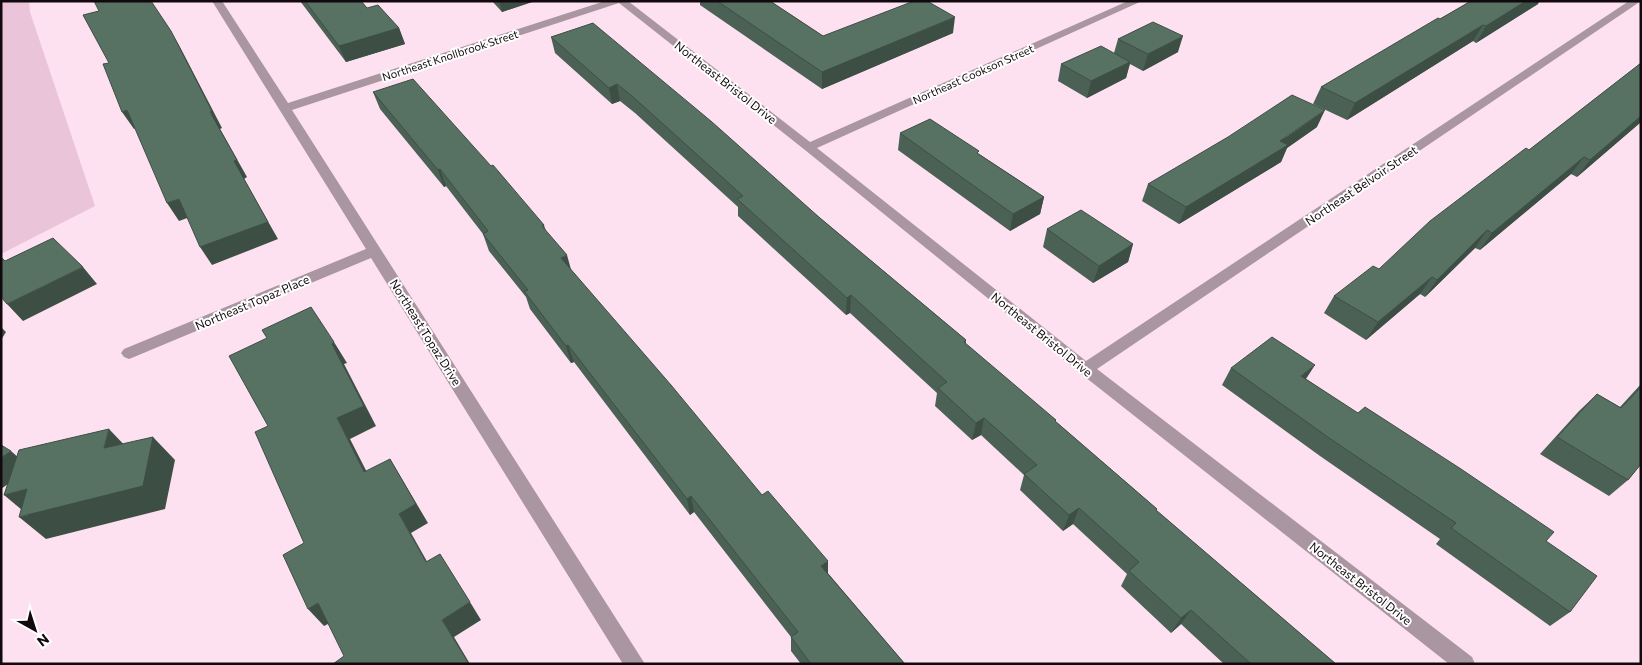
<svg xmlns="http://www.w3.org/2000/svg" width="1642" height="665" font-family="Commissioner,sans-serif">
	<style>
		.green { fill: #eac4d8 }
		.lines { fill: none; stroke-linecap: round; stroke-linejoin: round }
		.minor { fill: #aa96a0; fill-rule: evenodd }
		.wall { fill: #4b6155 }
		.shaded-wall { fill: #3d4f45 }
		.building { fill: #577163; stroke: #3d4f45 }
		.labels { text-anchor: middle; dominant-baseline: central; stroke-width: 4; stroke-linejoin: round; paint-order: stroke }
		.far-street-label { font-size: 11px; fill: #12090e; stroke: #fff }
		.street-label { font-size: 12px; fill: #12090e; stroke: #fff }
	</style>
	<rect width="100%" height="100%" fill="#fee1f0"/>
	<path class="green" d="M1 1H29L30 12 95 206 1 254Z"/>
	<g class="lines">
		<path class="minor" d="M212 1H222L288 103 605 1H628L810 142 1128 1H1142L817 148 1086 361 1629 1H1641L1097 369 1472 657 1475 664H1449L1080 373 805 150 619 3 292 110 645 664H623L371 258 134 357 129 359 124 357 121 353 124 349 366 249Z"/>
	</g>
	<path class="wall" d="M300 1H361L367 8 399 28 405 44 346 62Z
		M492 1H535L502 12Z
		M700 1H770L823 36 953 33 822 89 700 5Z
		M1471 1H1539L1538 4 1476 43 1473 41 1347 120 1313 104 1321 87Z
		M551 37 820 218 966 340V344L1157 509V511L1336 664H1224L1181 624 1171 633 1121 586 1127 574 1073 524 1063 531 1020 490 1024 475 981 435 972 440 935 406 937 393 850 313 846 315 738 216V207L635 113 620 101 612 104 555 53Z
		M1118 39 1178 52 1143 71 1130 64 1126 78 1087 98 1058 81 1061 64 1114 53Z
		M1641 63V122L1577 177 1571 174 1480 250 1475 248 1425 297 1420 294 1366 340 1324 313 1334 296 1379 269 1529 150Z
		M373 92 544 225 546 231 571 270 905 664H801L791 651V637L694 512 690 515 574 362 571 363 530 309 526 297 489 251 483 234 446 186 444 187 380 109Z
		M1317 127 1287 148 1281 162 1179 224 1142 201 1148 184Z
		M900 133 979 154 1044 197 1040 214 1010 231 898 150Z
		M1047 229 1133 244 1128 262 1093 283 1043 247Z
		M1231 368 1306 379 1546 541 1570 612 1550 626 1436 544 1440 539 1320 456 1222 385Z
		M1641 384V464L1628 480 1609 496 1540 454 1579 411 1597 394 1620 407Z"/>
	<path class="shaded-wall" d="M499 1H535L502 12Z
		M1526 1H1539L1538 4 1476 43 1486 26Z
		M955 17 953 33 822 89V72Z
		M1483 25 1473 41 1347 120 1355 103Z
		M399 28 405 44 346 62 339 46Z
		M171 31 180 47 222 128 220 129 247 177 244 179 278 239 212 265 200 247 234 161Z
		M1183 36 1178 52 1143 71 1148 54Z
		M1130 62 1126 78 1087 98 1091 81Z
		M617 84 620 101 612 104 609 88Z
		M127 110 138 127 134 129 122 112Z
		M1325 110 1317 127 1287 148 1281 162 1179 224 1186 207Z
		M1641 116V122L1577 177 1590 160Z
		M1584 157 1571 174 1480 250 1492 233Z
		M440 169 446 186 444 187 438 170Z
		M1044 197 1040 214 1010 231 1013 214Z
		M179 199 190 217 179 221 167 203Z
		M1487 230 1475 248 1425 297 1437 280Z
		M1133 244 1128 262 1093 283 1099 266Z
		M567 255 572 273 561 258Z
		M83 267 97 284 23 321 7 304Z
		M1432 277 1420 294 1366 340 1378 322Z
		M851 295 850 313 846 315 847 298Z
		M1 327 6 332 1 340Z
		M334 342 347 363 344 364 376 426 350 439 377 492 364 472 337 418 332 344Z
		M568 345 574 362 571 363 566 346Z
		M1315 365 1304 382 1301 376Z
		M984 418 981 435 972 440 976 423Z
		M109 429 131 452 104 448Z
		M153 437 175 460 165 509 46 539 19 517 28 515 4 495 27 489Z
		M11 451 30 468 1 489V458Z
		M390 459 428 523 411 533 438 581 426 562 399 514Z
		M691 496 694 512 690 515 687 499Z
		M1079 508 1073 524 1063 531 1069 515Z
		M828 561V576L821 566Z
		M470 602 481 620 454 637 470 664H469L442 620Z
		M318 603 334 621 324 626 308 609Z
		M1191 610 1181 624 1171 633 1181 618Z"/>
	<path class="building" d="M94 1H151L171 31 212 111 210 112 237 160 234 161 268 222 200 247 179 199 167 203 127 110 122 112 103 64 109 63 83 15 99 11Z
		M305 1H361L367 8 378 5 399 28 339 46Z
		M717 1H770L823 36 914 1H927L955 17 822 72Z
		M1471 1H1526L1486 26 1483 25 1355 103 1321 87 1438 18 1440 19Z
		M1153 22 1183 36 1148 54 1118 39Z
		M593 23 712 122 820 218 966 340 964 342 1056 420 1055 421 1157 509 1156 510 1336 664H1251L1191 610 1181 618 1129 571 1139 562 1079 508 1069 515 1024 474 1037 465 984 418 976 423 938 388 947 382 851 295 847 298 737 199 743 196 632 96 617 84 609 88 551 37Z
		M1101 46 1130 62 1091 81 1061 64Z
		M1641 63V116L1590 160 1584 157 1492 233 1487 230 1437 280 1432 277 1378 322 1334 296 1373 266 1379 269 1430 221 1526 148 1529 150Z
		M413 79 491 166 493 165 544 225 542 226 567 255 561 258 671 385 762 495 768 491 828 561 821 566 905 664H811L791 637 798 632 691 496 687 499 568 345 566 346 524 291 528 290 483 234 488 231 440 169 438 170 373 92Z
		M1292 95 1325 110 1280 141 1288 145 1186 207 1148 184 1228 137Z
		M930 119 979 151 977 153 1044 197 1013 214 900 133Z
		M1081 210 1133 244 1099 266 1047 229Z
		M53 238 83 267 7 304 1 297V257L5 261Z
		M311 307 334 342 332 344 364 406 337 418 364 472 390 459 416 504 399 514 426 562 440 554 470 602 442 620 469 664H333L344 656 318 603 308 609 283 555 304 543 255 432 268 426 229 356 267 338 262 330Z
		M1272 337 1315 365 1301 376 1358 413 1365 407 1461 469 1554 532 1546 541 1597 576 1570 612 1451 528 1456 523 1332 440 1231 368Z
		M1641 387V464L1628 480 1557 437 1597 394 1621 408Z
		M109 429 104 448 153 437 143 486 19 517 27 489 4 495 19 450Z
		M1 445 11 451 1 458Z"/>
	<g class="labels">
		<g class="far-street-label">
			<text transform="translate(450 55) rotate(-18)">Northeast Knollbrook Street</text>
			<text transform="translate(973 74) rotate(-24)">Northeast Cookson Street</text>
		</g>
		<g class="street-label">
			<text transform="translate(726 82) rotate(38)">Northeast Bristol Drive</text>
			<text transform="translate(1361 185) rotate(-34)">Northeast Belvoir Street</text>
			<text transform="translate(252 302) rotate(-23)">Northeast Topaz Place</text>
			<text transform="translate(426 332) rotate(58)">Northeast Topaz Drive</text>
			<text transform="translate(1042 334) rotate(39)">Northeast Bristol Drive</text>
			<text transform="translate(1361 583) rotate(38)">Northeast Bristol Drive</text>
		</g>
	</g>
	<rect width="1642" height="665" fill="none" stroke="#12090e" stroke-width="5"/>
	<g transform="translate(35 630) rotate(141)" stroke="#ffffff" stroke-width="4" paint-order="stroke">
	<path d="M0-4L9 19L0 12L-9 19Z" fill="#12090e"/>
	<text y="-8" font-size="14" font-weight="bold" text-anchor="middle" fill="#12090e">N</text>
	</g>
</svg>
